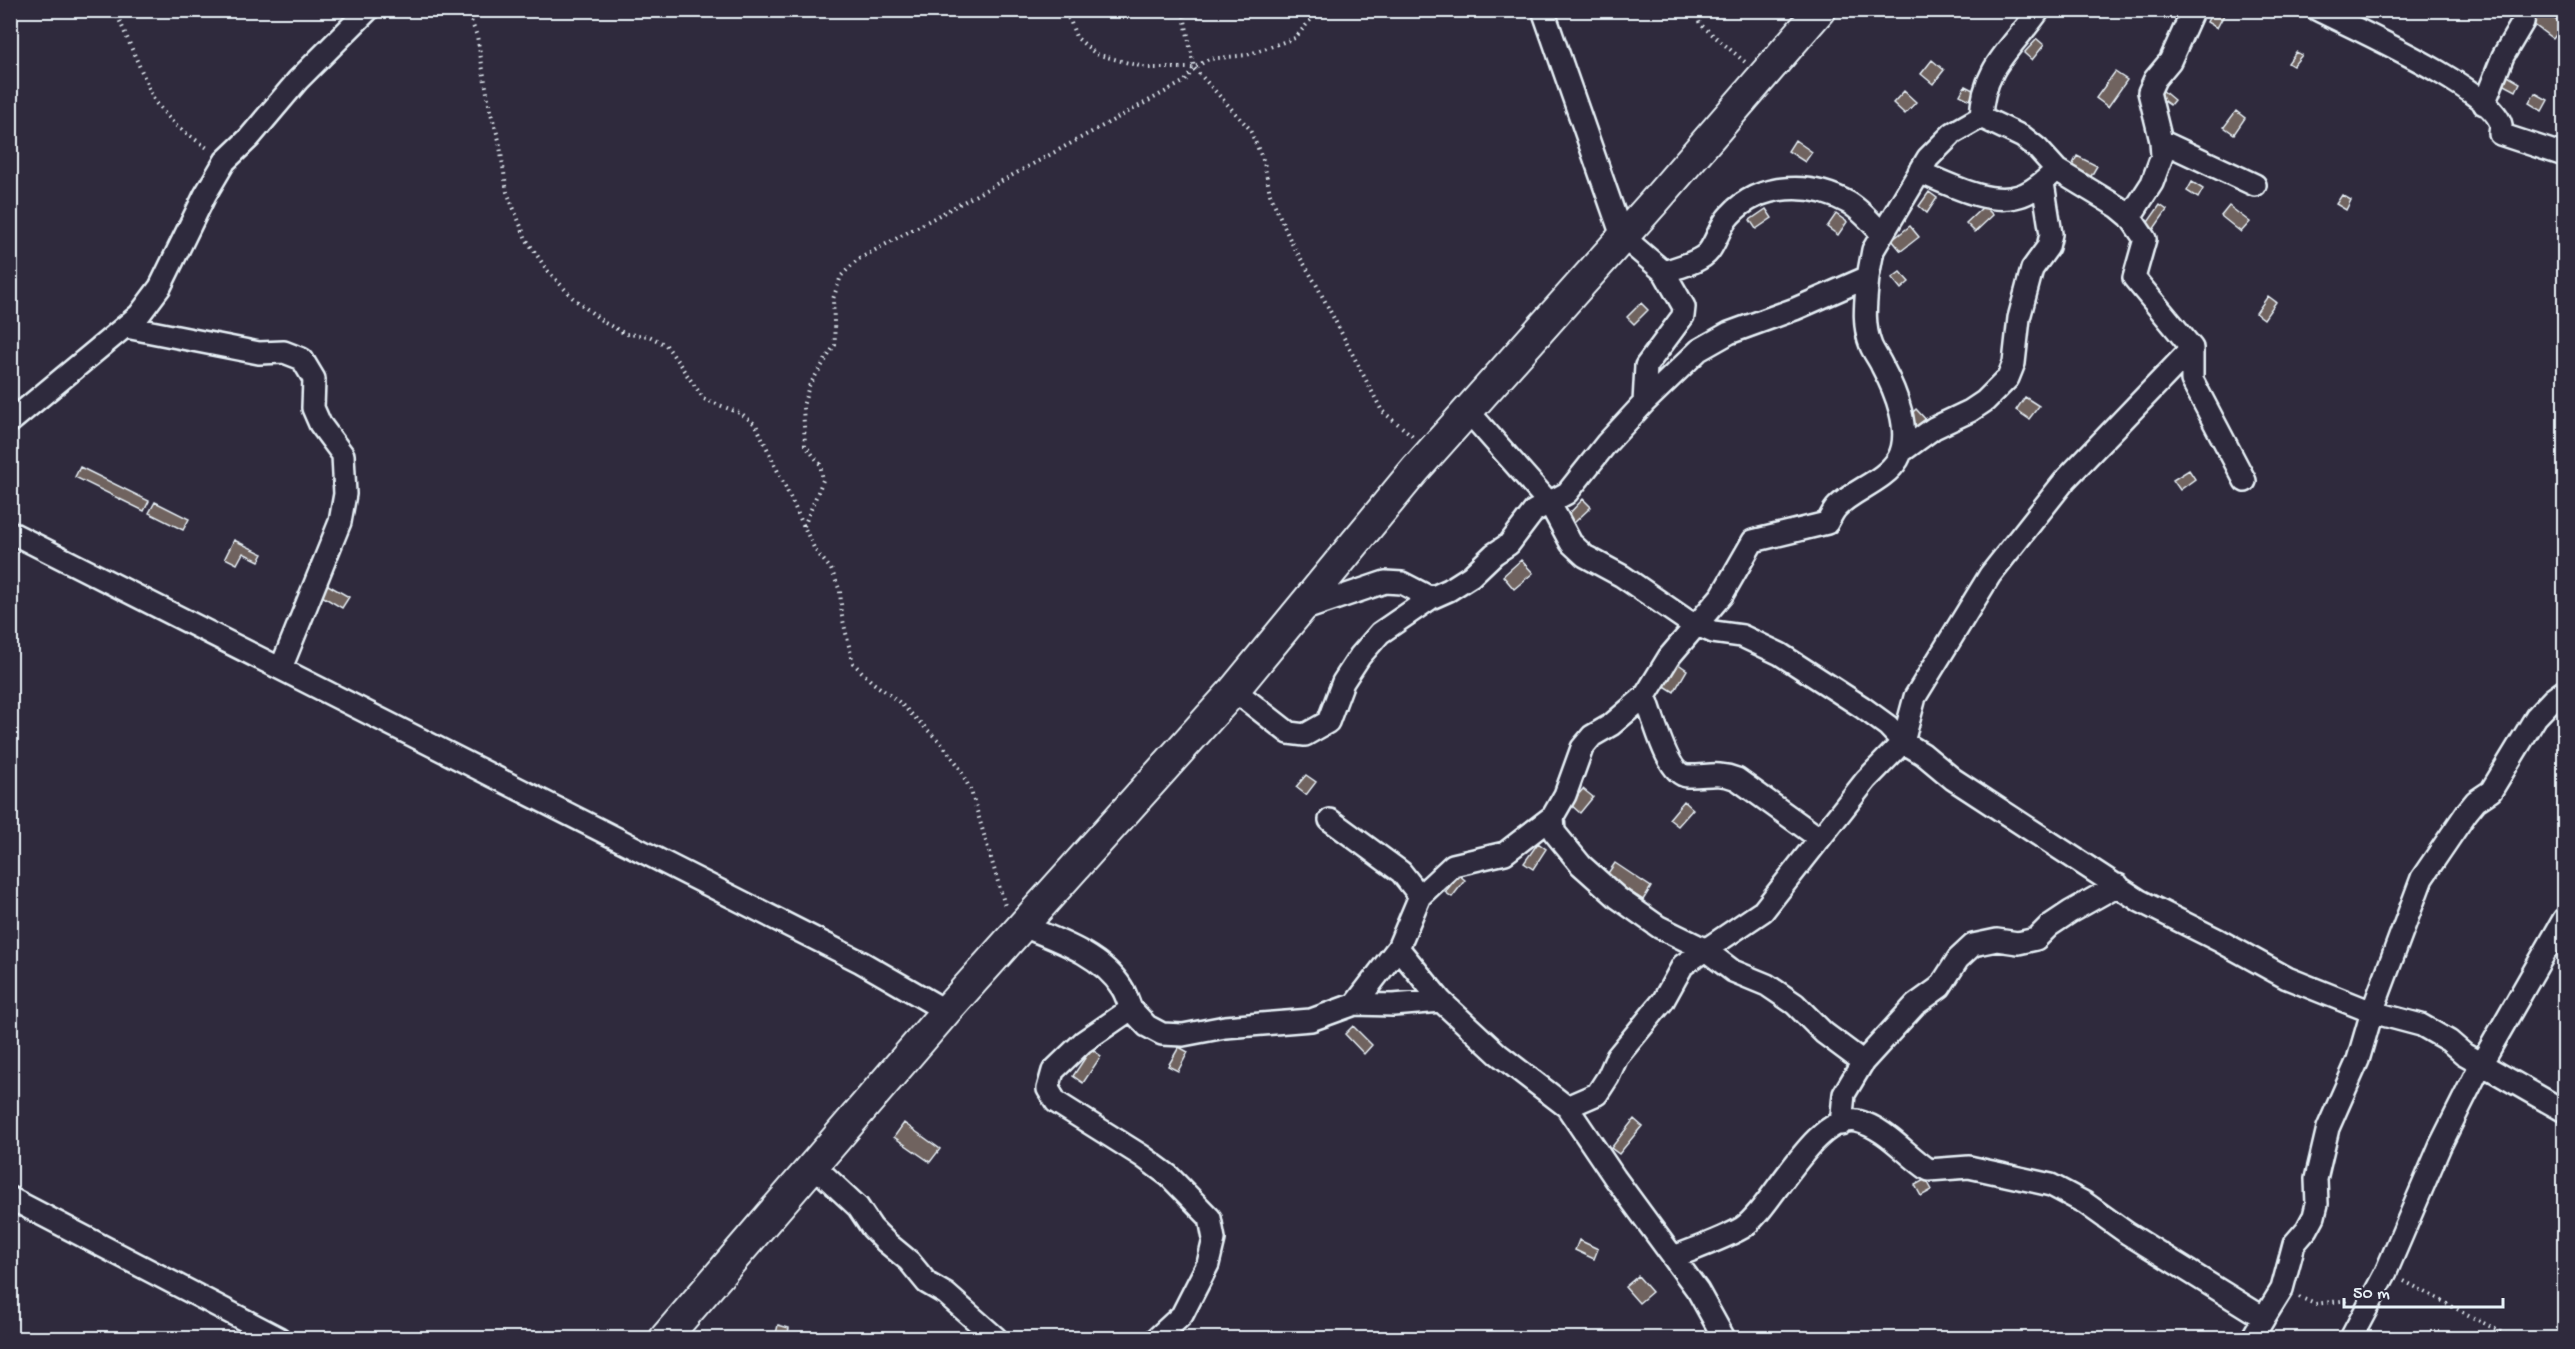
<svg xmlns="http://www.w3.org/2000/svg" width="2575" height="1349" font-family="'Gochi Hand',sans-serif">
	<style>
		.building { fill: #70635f; stroke: #e8f1f8; stroke-width: 1.5 }
		.lines { fill: none; stroke-linecap: round; stroke-linejoin: round }
		.minor-casing { stroke: #e8f1f8; stroke-width: 26 }
		.secondary-casing { stroke: #e8f1f8; stroke-width: 34 }
		.path { stroke: #e8f1f8; stroke-width: 4; stroke-dasharray: 1.5 4.5; stroke-linecap: butt }
		.minor { stroke: #2f2a3d; stroke-width: 21 }
		.secondary { stroke: #2f2a3d; stroke-width: 30 }
	</style>
	<rect width="100%" height="100%" fill="#2f2a3d"/>
	<filter id="ink" filterUnits="userSpaceOnUse"><feTurbulence type="fractalNoise" baseFrequency=".0167" numOctaves="2"/><feDisplacementMap in="SourceGraphic" scale="12" xChannelSelector="R" yChannelSelector="G"/><feConvolveMatrix kernelMatrix="1 2 1 2 8 2 1 2 1" color-interpolation-filters="sRGB"/></filter>
	<g filter="url(#ink)">
		<path class="building" d="M2213 10 2226 11 2217 28 2207 22Z
			M2536 10H2542L2563 25 2553 39 2529 21Z
			M2037 39 2044 45 2032 60 2024 53Z
			M2296 52 2302 55 2293 66 2288 63Z
			M1932 60 1944 70 1933 84 1921 74Z
			M2115 72 2127 80 2108 107 2096 98Z
			M2506 75 2520 83 2516 91 2501 83Z
			M1965 86 1975 91 1970 100 1960 95Z
			M2162 90 2174 100 2170 105 2157 96Z
			M1904 91 1916 102 1905 114 1893 103Z
			M2535 93 2548 100 2542 111 2529 103Z
			M2236 111 2245 118 2234 134 2224 127Z
			M1795 140 1812 152 1805 162 1788 151Z
			M2077 156 2097 166 2090 178 2071 168Z
			M2192 182 2203 189 2198 198 2187 191Z
			M1929 192 1937 198 1927 213 1919 206Z
			M2342 195 2351 200 2346 210 2336 204Z
			M2160 205 2167 210 2153 230 2146 225Z
			M1984 206 1993 215 1975 232 1966 223Z
			M2229 206 2250 222 2241 232 2221 216Z
			M1766 209 1772 218 1756 229 1750 220Z
			M1836 214 1847 222 1838 235 1827 227Z
			M1910 226 1919 237 1901 251 1892 240Z
			M1900 272 1909 282 1901 289 1892 278Z
			M2268 296 2276 302 2264 319 2256 313Z
			M1641 303 1648 310 1634 324 1627 317Z
			M2025 397 2039 406 2029 419 2016 410Z
			M1916 409 1929 423 1917 434 1904 421Z
			M80 467 149 501 144 511 75 477Z
			M2189 470 2195 479 2180 490 2173 480Z
			M1583 499 1591 507 1574 523 1567 516Z
			M155 502 189 519 183 530 149 513Z
			M234 540 263 554 259 561 243 553 237 564 225 558Z
			M1521 560 1533 573 1514 589 1503 576Z
			M321 581 349 597 342 608 315 592Z
			M1677 663 1687 670 1674 692 1663 685Z
			M1306 775 1316 782 1306 795 1296 787Z
			M1583 789 1593 797 1580 813 1570 804Z
			M1684 801 1693 809 1678 826 1669 819Z
			M1538 843 1546 849 1533 869 1524 863Z
			M1615 863 1651 887 1643 900 1606 876Z
			M1459 875 1465 880 1452 897 1445 892Z
			M1353 1026 1372 1045 1364 1054 1345 1034Z
			M1179 1047 1188 1052 1178 1071 1168 1066Z
			M1091 1049 1101 1056 1083 1083 1073 1076Z
			M1634 1119 1642 1126 1619 1154 1611 1148Z
			M904 1123 940 1149 930 1162 894 1137Z
			M1926 1179 1932 1190 1921 1196 1915 1185Z
			M1579 1240 1598 1249 1594 1259 1575 1250Z
			M1638 1276 1652 1292 1639 1303 1625 1287Z
			M778 1325 789 1328 787 1338H775Z"/>
		<g class="lines">
			<defs>
				<path id="minor" d="M2318 10C2351 27 2494 90 2501 125 2501 128 2500 131 2500 134L2564 155
					M2484 104 2503 56 2523 22 2525 10
					M1981 117 2023 137 2038 149 2057 170 2118 207 2130 217 2145 239 2134 278 2192 348V380L2245 481
					M2161 141 2255 185
					M1919 172C1947 183 1988 206 2019 196 2031 193 2042 183 2051 175
					M2130 217 2152 183 2162 156 2161 141 2149 92 2155 79 2170 61 2193 10
					M1664 272C1677 267 1700 263 1709 251 1717 240 1720 225 1730 215 1760 182 1812 182 1849 203 1862 211 1872 223 1882 234
					M126 327 259 353 284 352 302 359 314 379 313 408 320 424 343 455 345 494 340 522 281 668
					M2192 348 2066 479 1990 575 1915 697 1903 742 1923 754 1953 779 2140 901 2218 940 2287 978 2372 1012 2421 1025 2449 1041 2464 1054 2564 1111
					M1644 403 1699 350 1729 333 1795 309 1868 277 1873 250 1928 158 1953 133 1981 117C1983 66 2013 48 2039 10
					M1468 411 1550 504 1571 543 1585 556 1622 576 1686 620 1713 632 1742 636 1780 654 1862 707 1888 726 1903 742 1866 780 1763 911 1683 965 1663 1001 1617 1057 1608 1077 1597 1094 1567 1107
					M10 422 139 315 160 287 205 195 225 161 249 138 298 80 368 10
					M1901 452 1934 428 1970 411 1985 401 2008 378 2014 363 2019 318 2032 269 2048 247 2051 234 2043 183
					M10 532 861 962 946 1011
					M1299 611 1385 582 1402 583 1431 598
					M1234 690 1289 733 1305 735 1328 722 1343 682 1360 656 1380 633 1431 598 1449 590 1471 576 1494 554 1509 544 1534 511 1567 493 1575 483 1606 444 1644 403 1646 366 1683 316 1684 307 1664 272 1622 236 1543 10
					M1645 696C1653 714 1666 774 1687 776 1706 777 1717 771 1737 779L1819 838
					M1553 816 1554 832 1581 865 1618 898 1659 927 1704 949 1733 971 1767 985 1795 1004 1824 1033 1863 1062
					M1330 820 1401 872 1420 896 1398 948 1441 1001
					M1420 896 1453 865 1505 853 1553 816 1565 795 1582 748 1592 736 1611 725 1645 696 1669 657 1722 595 1753 541 1827 523C1830 518 1833 511 1837 507 1854 489 1884 482 1898 459 1913 432 1895 390 1882 366 1879 359 1874 353 1871 346 1862 324 1866 300 1868 277
					M1023 926C1057 940 1102 955 1122 988 1126 994 1128 1002 1131 1009
					M1355 1004 1398 948
					M1841 1124 1844 1094 1863 1062 1915 1005 1940 987 1958 959 1973 945 1997 940 2018 943 2036 939 2049 926 2070 912 2118 885
					M813 1165 858 1207 872 1228 886 1242 909 1261 927 1283 946 1294 996 1338
					M10 1198 279 1338
					M1674 1257C1696 1248 1721 1240 1742 1228 1772 1209 1815 1112 1857 1121 1886 1128 1905 1154 1929 1170L1969 1167 2051 1185 2085 1203 2127 1233 2264 1318 2252 1338
					M2264 1318 2282 1289 2294 1244 2307 1229 2314 1216 2317 1204 2316 1179 2328 1128 2358 1060 2372 1012 2422 878 2467 812 2476 801 2491 791 2536 717 2553 699 2564 691
					M1157 1338 1182 1315 1208 1264 1214 1239 1210 1218 1169 1176 1142 1156 1056 1102 1048 1089 1053 1071 1083 1042 1131 1009 1147 1026 1162 1034 1183 1035 1225 1027 1311 1020 1355 1004 1393 1005 1441 1001 1498 1054 1567 1107 1615 1178 1698 1291 1724 1338
					M2351 1338 2386 1272 2440 1146 2481 1064 2564 919"/>
				<path id="secondary" d="M665 1338 946 1011 1234 690 1415 470 1654 202 1820 10"/>
			</defs>
			<use href="#minor" class="minor-casing"/>
			<use href="#secondary" class="secondary-casing"/>
			<path class="path" d="M115 10 155 102 175 125 210 150
				M467 10 477 36 490 110 499 140 507 192 526 239 547 270 573 298 605 323 626 334 649 336 666 345 704 399 742 414 756 425 815 550 831 569 840 591 842 616 853 663 872 682 899 702 941 743 958 765 971 791 1006 909
				M1059 10 1070 20 1076 37 1096 54 1147 68H1193
				M1183 10 1194 68 1249 128 1264 162 1270 194 1291 242 1316 284 1382 411 1413 436
				M1695 10 1700 24 1745 62
				M804 526 823 480 820 464 805 445 803 406 809 386 835 345 833 299 841 276 857 260 1185 81 1194 68 1209 59 1247 55 1295 38 1319 10
				M2404 1281 2512 1338
				M2299 1297 2315 1304 2349 1300"/>
			<use href="#minor" class="minor"/>
			<use href="#secondary" class="secondary"/>
		</g>
	</g>
	<rect width="2575" height="1349" fill="none" stroke="#2f2a3d" stroke-width="36"/>
	<rect x="18" y="18" width="2539" height="1313" fill="none" stroke="#e8f1f8" stroke-width="2" filter="url(#ink)"/>
	<path d="M2344 1298v9h159v-9" fill="none" stroke="#e8f1f8" stroke-width="3"/>
	<text x="2353" y="1298" font-size="18" fill="#e8f1f8" stroke="#2f2a3d" stroke-width="4.5" paint-order="stroke">50 m</text>
</svg>
